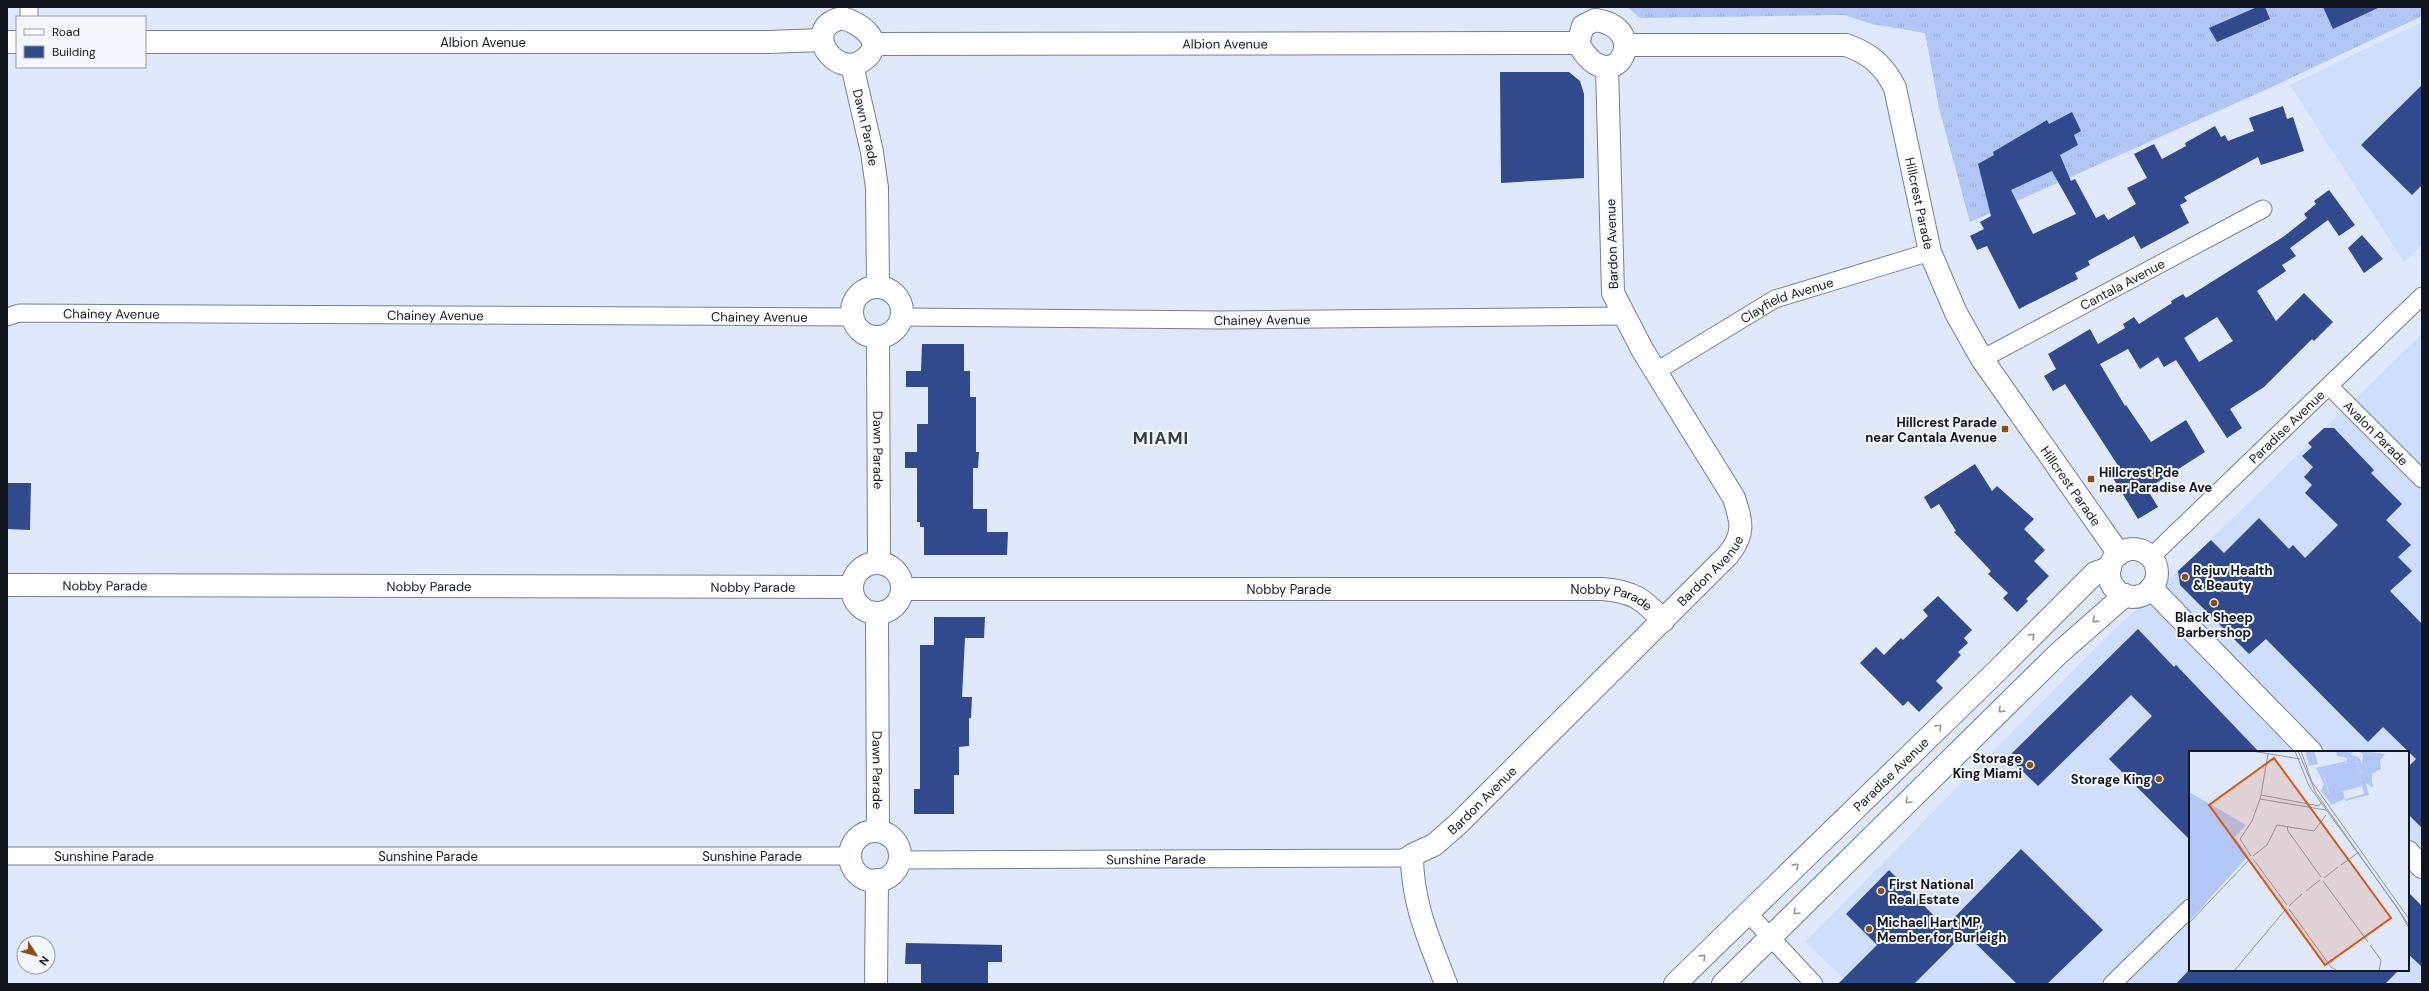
<svg xmlns="http://www.w3.org/2000/svg" width="2429" height="991" font-family="'DM Sans',sans-serif">
	<style>
		.built { fill: #d0defd }
		.grass { fill: url(#grass-tufts) }
		.building { fill: #304a8d; fill-rule: evenodd }
		.lines { fill: none; stroke-linecap: round; stroke-linejoin: round }
		.minor-casing { stroke: #757e94; stroke-width: 19 }
		.tertiary-casing { stroke: #757e94; stroke-width: 24 }
		.minor { stroke: #fff; stroke-width: 17 }
		.tertiary { stroke: #fff; stroke-width: 22 }
		.oneway { stroke: #94969a }
		.poi-dot { fill: #8d4d15; stroke: #f3f6fb; stroke-width: 1.5 }
		.labels { text-anchor: middle; dominant-baseline: central; stroke-width: 4; stroke-linejoin: round; paint-order: stroke }
		.street-label { font-size: 13px; fill: #12161e; stroke: #f3f6fb }
		.poi-label { font-size: 13px; font-weight: bold; fill: #12161e; stroke: #f3f6fb; text-anchor: start }
		.district-label { font-size: 17px; font-weight: bold; letter-spacing: 1px; fill: #333b4e; stroke: #f3f6fb }
		.inset-road { fill: none; stroke: #8e95a3; stroke-width: 1 }
		.view { fill: #dd560d; fill-opacity: 0.15; stroke: #dd560d; stroke-width: 2 }
		.inset-edge { fill: none; stroke: #12161e; stroke-width: 2 }
	</style>
	<defs>
		<pattern id="grass-tufts" width="24" height="20" patternUnits="userSpaceOnUse"><rect width="24" height="20" fill="#b2c7f5"/><path d="M3 7l-1-3M5 7V3M7 7l1-3M15 17l-1-3M17 17v-4M19 17l1-3" fill="none" stroke="#98aad2"/></pattern>
	</defs>
	<rect width="100%" height="100%" fill="#e0e9fc"/>
	<path class="built" d="M2422 22V245L2404 262 2290 85Z
		M2422 334V866L2408 880V752H2190V970H2408V892L2422 906V984H1849L1805 942 2107 636 2178 571Z"/>
	<path class="grass" d="M1627 7H2422V16L2274 86 1970 222 1939 108 1925 33 1872 24 1844 15 1640 18Z"/>
	<path class="building" d="M2257 7H2265L2270 19 2217 42 2209 28Z
		M2323 7H2380L2333 29Z
		M1500 72H1569L1580 81 1584 94V178L1501 183Z
		M2422 85V185L2412 195 2361 145Z
		M2283 106 2287 119 2293 117 2304 151 2261 165 2258 157 2184 197 2187 201 2180 205 2189 223 2141 249 2134 236 2088 261 2090 265 2075 273 2078 279 2019 309 1987 246 1977 250 1970 236 1984 229 1980 222 1991 216 1978 164 1994 155 1993 152 2047 120 2049 124 2072 112 2081 131 2074 135 2078 145 2060 155 2071 181 2075 179 2096 218 2104 214 2108 220 2136 204 2127 188 2147 178 2134 154 2154 144 2162 159 2186 146 2185 143 2215 126 2221 137 2225 135 2228 141 2254 131 2249 118ZM2052 171 2076 214 2033 234 2011 190Z
		M2329 190 2355 225 2339 236 2328 220 2290 248 2296 256 2282 265 2286 271 2257 291 2276 321 2304 293 2333 322 2314 341 2312 339 2264 387 2230 409 2242 428 2227 438 2176 360 2164 367 2158 357 2140 369 2128 349 2100 364 2125 406 2126 405 2151 442 2186 420 2205 452 2147 489 2158 507 2138 519 2110 473 2119 467 2065 384 2053 391 2044 376 2056 369 2048 354 2090 329 2098 344 2125 328 2123 324 2134 317 2139 324 2172 303 2171 301 2183 294 2186 298 2283 237 2307 218 2304 214 2316 204 2314 201ZM2217 317 2233 341 2199 362 2184 338Z
		M2362 235 2383 259 2364 273 2348 248Z
		M922 344H964V371H970V397H976V452H979L978 468H973V509H987V532H1008L1007 555H924V527H920V522H917V468H905V452H917V424H928V387H906V371H921Z
		M2324 428H2334L2374 470 2371 473 2402 504 2386 520 2411 545 2398 557 2412 571 2390 591 2422 624V828L2408 814V767L2416 759 2383 727 2368 742 2266 639 2249 654 2180 585 2178 571 2211 540 2224 553 2259 518 2289 549 2293 545 2305 558 2338 525 2305 493 2312 485 2304 477 2313 467 2302 456 2312 447 2308 443Z
		M1975 464 1992 491 1997 486 2034 519 2024 529 2045 550 2034 561 2049 576 2026 599 2028 601 2017 612 2003 598 2008 593 1988 574 1991 571 1954 532 1956 531 1939 504 1931 509 1924 497Z
		M7 483H31L30 530 7 529Z
		M1938 596 1972 630 1964 638 1968 643 1958 652 1961 655 1936 681 1943 688 1919 712 1908 701 1903 706 1860 663 1876 647 1884 655 1901 638 1903 640 1928 616 1923 610Z
		M934 617H985L984 638H965L962 697H972L971 718H969V746L959 747V775H954V814H914V789H920V645H934Z
		M2138 629 2174 667 2176 665 2259 752H2190V840L2109 759 2152 716 2131 695 2038 786 2008 757Z
		M2021 849 2103 930 2047 984H2017L1965 933 1914 984H1838L1877 945 1846 914 1889 870 1945 927Z
		M2408 892 2422 906V967L2408 954Z
		M906 943 1002 945V962H988V984H921V964H905Z
		M2189 970H2399L2385 984H2176Z"/>
	<g class="lines">
		<defs>
			<g id="minor">
				<path d="M29 17V7"/>
				<path id="s1" d="M7 317 19 313 851 317"/>
				<path id="s2" d="M901 317 1219 320 1623 316"/>
				<path id="s3" d="M1982 359 2263 209"/>
				<path id="s4" d="M1655 372 1775 299 1930 252"/>
				<path id="s5" d="M2330 387 2422 479"/>
				<path id="s6" d="M2151 557 2422 296"/>
				<path id="s7" d="M7 856H849"/>
				<path id="s8" d="M900 860 1400 858 1412 855"/>
				<path d="M1748 913 1814 984"/>
				<path d="M2112 984 2190 908"/>
			</g>
			<g id="tertiary">
				<path d="M842 18C861 23 889 43 862 61 836 79 799 28 842 18Z"/>
				<path d="M1595 20C1655 28 1612 105 1578 43L1583 26Z"/>
				<path d="M7 42H17"/>
				<path id="s9" d="M145 42H768L822 40"/>
				<path id="s10" d="M873 44 1578 43"/>
				<path id="s11" d="M1626 45H1846C1869 53 1884 65 1895 88L1930 252 1956 313 1982 359 2119 554"/>
				<path id="s12" d="M852 65 872 152 877 188 878 287"/>
				<circle cx="877" cy="312" r="25"/>
				<path id="s13" d="M878 337 879 563"/>
				<circle cx="2133" cy="573" r="24"/>
				<circle cx="877" cy="588" r="25"/>
				<path id="s14" d="M7 585 851 587"/>
				<path d="M2151 588 2311 752"/>
				<path id="s15" d="M903 589H1602C1632 591 1644 599 1663 621"/>
				<path id="s16" d="M877 614 878 830"/>
				<circle cx="875" cy="856" r="25"/>
				<path d="M2408 852 2422 867"/>
				<path d="M876 984 877 880"/>
				<path id="s17" d="M1446 984C1429 939 1412 904 1412 855L1434 845 1458 824 1728 555C1745 534 1742 523 1734 498L1643 351 1613 293 1607 67"/>
				<path id="s18" d="M1675 984 1999 669 2095 573 2110 568"/>
				<path d="M1723 984 2058 654 2125 595"/>
			</g>
		</defs>
		<use href="#minor" class="minor-casing"/>
		<use href="#tertiary" class="tertiary-casing"/>
		<use href="#minor" class="minor"/>
		<use href="#tertiary" class="tertiary"/>
	</g>
	<defs><path id="oneway-chevron" d="M-2-3.5L2.5 0L-2 3.5" fill="none" stroke-width="1.6" stroke-linecap="round" stroke-linejoin="round"/></defs>
	<g class="oneway">
		<use href="#oneway-chevron" transform="translate(2095 620) rotate(140)"/>
		<use href="#oneway-chevron" transform="translate(2032 636) rotate(-46)"/>
		<use href="#oneway-chevron" transform="translate(2001 710) rotate(136)"/>
		<use href="#oneway-chevron" transform="translate(1939 727) rotate(-44)"/>
		<use href="#oneway-chevron" transform="translate(1908 801) rotate(135)"/>
		<use href="#oneway-chevron" transform="translate(1796 866) rotate(-44)"/>
		<use href="#oneway-chevron" transform="translate(1796 912) rotate(135)"/>
		<use href="#oneway-chevron" transform="translate(1703 957) rotate(-44)"/>
	</g>
	<g class="poi-dot">
		<rect x="2001" y="425" width="8" height="8" rx="2"/>
		<rect x="2087" y="475" width="8" height="8" rx="2"/>
		<circle cx="2185" cy="577" r="4"/>
		<circle cx="2214" cy="603" r="4"/>
		<circle cx="2030" cy="765" r="4"/>
		<circle cx="2159" cy="779" r="4"/>
		<circle cx="1881" cy="891" r="4"/>
		<circle cx="1869" cy="929" r="4"/>
	</g>
	<g class="labels">
		<g class="street-label">
			<text stroke="none"><textPath href="#s9" startOffset="338">Albion Avenue</textPath></text>
			<text stroke="none"><textPath href="#s10" startOffset="352">Albion Avenue</textPath></text>
			<text stroke="none"><textPath href="#s12" startOffset="64">Dawn Parade</textPath></text>
			<text stroke="none"><textPath href="#s11" startOffset="405">Hillcrest Parade</textPath></text>
			<text transform="translate(1612 244) rotate(-92)">Bardon Avenue</text>
			<text stroke="none"><textPath href="#s3" startOffset="159">Cantala Avenue</textPath></text>
			<text stroke="none"><textPath href="#s4" startOffset="151">Clayfield Avenue</textPath></text>
			<text stroke="none"><textPath href="#s1" startOffset="105">Chainey Avenue</textPath></text>
			<text stroke="none"><textPath href="#s1" startOffset="429">Chainey Avenue</textPath></text>
			<text stroke="none"><textPath href="#s1" startOffset="753">Chainey Avenue</textPath></text>
			<text stroke="none"><textPath href="#s2" startOffset="361">Chainey Avenue</textPath></text>
			<text stroke="none"><textPath href="#s6" startOffset="188">Paradise Avenue</textPath></text>
			<text stroke="none"><textPath href="#s5" startOffset="65">Avalon Parade</textPath></text>
			<text stroke="none"><textPath href="#s13" startOffset="113">Dawn Parade</textPath></text>
			<text stroke="none"><textPath href="#s11" startOffset="729">Hillcrest Parade</textPath></text>
			<text stroke="none"><textPath href="#s17" startOffset="548">Bardon Avenue</textPath></text>
			<text stroke="none"><textPath href="#s14" startOffset="98">Nobby Parade</textPath></text>
			<text stroke="none"><textPath href="#s14" startOffset="422">Nobby Parade</textPath></text>
			<text stroke="none"><textPath href="#s14" startOffset="746">Nobby Parade</textPath></text>
			<text stroke="none"><textPath href="#s15" startOffset="386">Nobby Parade</textPath></text>
			<text stroke="none"><textPath href="#s15" startOffset="710">Nobby Parade</textPath></text>
			<text stroke="none"><textPath href="#s16" startOffset="156">Dawn Parade</textPath></text>
			<text stroke="none"><textPath href="#s18" startOffset="301">Paradise Avenue</textPath></text>
			<text stroke="none"><textPath href="#s17" startOffset="224">Bardon Avenue</textPath></text>
			<text stroke="none"><textPath href="#s7" startOffset="97">Sunshine Parade</textPath></text>
			<text stroke="none"><textPath href="#s7" startOffset="421">Sunshine Parade</textPath></text>
			<text stroke="none"><textPath href="#s7" startOffset="745">Sunshine Parade</textPath></text>
			<text stroke="none"><textPath href="#s8" startOffset="256">Sunshine Parade</textPath></text>
		</g>
		<g class="poi-label">
			<text x="1997" y="422" text-anchor="end">Hillcrest Parade<tspan x="1997" dy="15">near Cantala Avenue</tspan></text>
			<text x="2099" y="472">Hillcrest Pde<tspan x="2099" dy="15">near Paradise Ave</tspan></text>
			<text x="2193" y="570">Rejuv Health<tspan x="2193" dy="15">&amp; Beauty</tspan></text>
			<text x="2214" y="617" text-anchor="middle">Black Sheep<tspan x="2214" dy="15">Barbershop</tspan></text>
			<text x="2022" y="758" text-anchor="end">Storage<tspan x="2022" dy="15">King Miami</tspan></text>
			<text x="2151" y="779" text-anchor="end">Storage King</text>
			<text x="1889" y="884">First National<tspan x="1889" dy="15">Real Estate</tspan></text>
			<text x="1877" y="922">Michael Hart MP,<tspan x="1877" dy="15">Member for Burleigh</tspan></text>
		</g>
		<g class="district-label">
			<text x="1161" y="438">MIAMI</text>
		</g>
	</g>
	<g transform="translate(2189 751)">
		<rect width="220" height="220" fill="#e0e9fc"/>
		<path d="M158 5 168 9 172 22 180 26 185 35 181 36 180 30V34L177 32 180 44 157 50 155 48 143 54 132 40 135 33 127 17 158 10ZM167 10 175 43 156 48 154 40 140 43 133 18ZM0 41 57 74 46 86 59 105 0 170Z" fill="#b2c7f5" fill-rule="evenodd"/>
		<path d="M164 0 162 4 170 6 173 13 174 3 169 0 196 3 191 9 192 18 183 23V31L172 22 168 9 148 5 147 0ZM35 102 39 105 24 120 0 134V124L9 117 18 116V113ZM27 129H30L22 139 8 149 12 154 19 150 0 170 5 163V151L0 152V144L20 137Z" fill="#b2c7f5"/>
		<path d="M125 0 129 13 120 15 116 0ZM167 10 173 35 141 44 133 18Z" fill="#b2c7f5"/>
		<path class="inset-road" d="M63 0 111 8M106 0 120 35 208 156 220 177M109 0 127 42 220 174M112 0 123 31 220 168M72 44 79 3M71 48 72 44 130 55 132 52M71 48 137 59M98 75 99 80 132 126M62 105 51 88 63 70 71 48M64 105 78 94 88 74 125 80 137 64M64 108 98 154M152 114 170 101M135 127 149 116M134 130 179 191M117 140 131 129M100 155 113 143M100 158 142 216 148 220M0 172 61 108M181 194 192 209 190 220M45 220 97 158"/>
		<path class="view" d="M85 7 202 167 136 214 20 54Z"/>
		<rect width="220" height="220" class="inset-edge"/>
	</g>
	<rect width="2429" height="991" fill="none" stroke="#12161e" stroke-width="16"/>
	<rect x="16" y="16" width="130" height="52" fill="#f3f6fb" stroke="#999ca3"/>
	<rect x="24" y="29" width="20" height="6" fill="#ffffff" stroke="#999ca3"/>
	<text x="52" y="36" font-size="12" fill="#12161e">Road</text>
	<rect x="24" y="46" width="20" height="12" fill="#304a8d" stroke="#999ca3"/>
	<text x="52" y="56" font-size="12" fill="#12161e">Building</text>
	<g transform="translate(36 955) rotate(126)"><circle r="19" fill="#f3f6fb" stroke="#999ca3"/>
	<path d="M0-3L7 15L0 10L-7 15Z" fill="#8d4d15"/>
	<text y="-6" font-size="11" font-weight="bold" text-anchor="middle" fill="#12161e">N</text>
	</g>
</svg>
